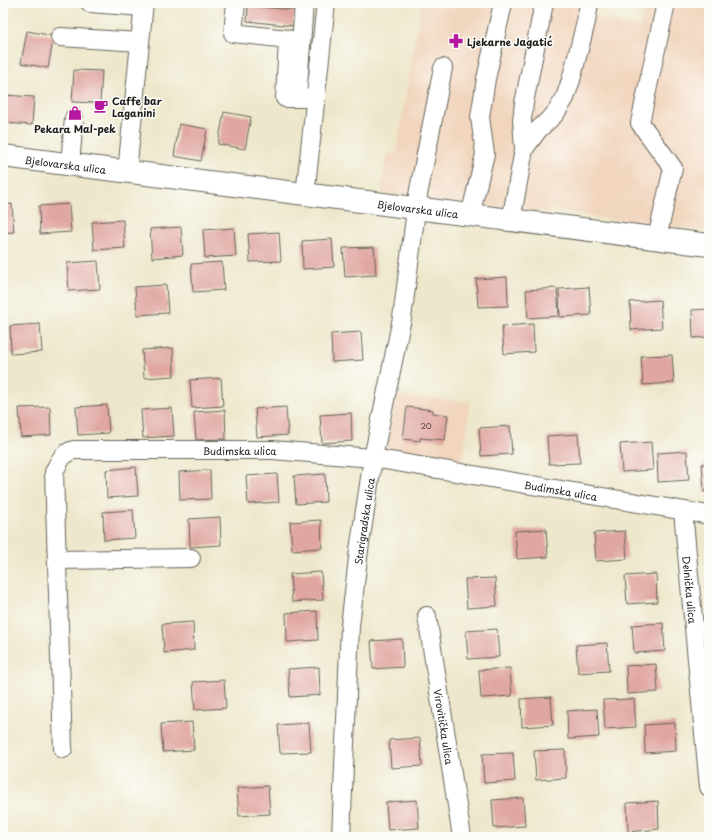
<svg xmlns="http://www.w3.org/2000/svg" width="712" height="840" font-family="'Playpen Sans',sans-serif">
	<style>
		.built { fill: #f1d5bd }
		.building { fill: #e0a6a0 }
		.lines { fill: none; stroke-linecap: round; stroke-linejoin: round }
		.minor-casing { stroke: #656359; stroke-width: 20 }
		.major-casing { stroke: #656359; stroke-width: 24 }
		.minor { stroke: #fff; stroke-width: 18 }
		.major { stroke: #fff; stroke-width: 22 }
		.labels { text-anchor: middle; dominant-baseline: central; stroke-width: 3; stroke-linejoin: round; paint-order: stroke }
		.number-label { font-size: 8px; fill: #4d3e3d }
		.poi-label { font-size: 10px; font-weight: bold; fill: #1c1c1c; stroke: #fdfcf7; text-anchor: start }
		.street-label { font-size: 10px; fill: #1c1c1c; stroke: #fdfcf7 }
	</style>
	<rect width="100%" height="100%" fill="#fdfcf7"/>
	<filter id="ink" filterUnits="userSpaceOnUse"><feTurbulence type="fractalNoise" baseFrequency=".025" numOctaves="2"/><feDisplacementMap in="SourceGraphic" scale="8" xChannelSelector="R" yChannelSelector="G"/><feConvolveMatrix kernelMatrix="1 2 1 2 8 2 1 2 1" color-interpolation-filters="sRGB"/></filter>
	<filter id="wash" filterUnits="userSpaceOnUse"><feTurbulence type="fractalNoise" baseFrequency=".012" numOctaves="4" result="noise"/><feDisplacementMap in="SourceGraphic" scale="16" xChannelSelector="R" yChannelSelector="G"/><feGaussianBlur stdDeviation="0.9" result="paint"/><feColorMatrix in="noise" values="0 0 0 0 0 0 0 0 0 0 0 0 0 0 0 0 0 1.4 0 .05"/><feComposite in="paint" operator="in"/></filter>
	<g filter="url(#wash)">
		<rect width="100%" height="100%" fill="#ede7cb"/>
		<path class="built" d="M421 3H595L592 17 640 27 646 3H709V231L598 218 571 212 551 209 550 212 448 202 381 194 387 153 396 154Z
			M397 395 470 402 463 462 386 451Z"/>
		<g id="blocks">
			<path class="building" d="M248 6 295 10 293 26 247 21Z
				M27 31 54 36 48 68 21 63Z
				M74 70 102 71 100 103 72 102Z
				M3 95 34 97 32 125 3 123Z
				M224 112 251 117 245 149 218 144Z
				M179 124 207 129 201 161 174 156Z
				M12 204 14 232 3 233V205Z
				M69 204 71 232 40 234 39 206Z
				M123 220 125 248 94 250 92 222Z
				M181 227 183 255 152 258 150 229Z
				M234 228 236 256 205 258 203 230Z
				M279 232 281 261 250 262 248 234Z
				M332 239 334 267 303 269 302 241Z
				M374 247 376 275 345 277 343 248Z
				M98 261 100 289 69 291 67 263Z
				M222 262 224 290 193 292 191 264Z
				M507 277 508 306 478 307 476 279Z
				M166 285 168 313 137 315 135 287Z
				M589 287 591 315 560 317 559 289Z
				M557 288 559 316 528 318 526 290Z
				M660 300 662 328 631 330 630 302Z
				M709 309V337L693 338 692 310Z
				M40 324 42 352 11 354 10 326Z
				M533 324 534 352 504 354 502 326Z
				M361 332 363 360 332 362 331 334Z
				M173 348 174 376 144 378 142 350Z
				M672 355 674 383 643 385 641 356Z
				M221 378 223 406 192 408 190 380Z
				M107 405 109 433 78 435 76 407Z
				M50 407 51 435 21 437 19 408Z
				M286 407 288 435 257 437 255 409Z
				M407 407 433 410V413L448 415 445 440 420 438V441L403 439Z
				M172 408 174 436 143 438 141 410Z
				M225 410 226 439 196 440 194 412Z
				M351 413 352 441 322 443 320 415Z
				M510 426 512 454 481 456 479 428Z
				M578 434 580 463 549 464 547 436Z
				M651 442 653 470 622 472 620 444Z
				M687 451 689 480 658 482 657 453Z
				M709 463V492H704L702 464Z
				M136 467 138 496 107 498 106 470Z
				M210 470 211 499 180 500 179 472Z
				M277 474 279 502 248 504 246 476Z
				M325 474 326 502 296 504 294 476Z
				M133 510 135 538 104 540 103 512Z
				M220 517 221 545 190 547 189 519Z
				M321 520 322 548 292 550 290 522Z
				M546 529 548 557 517 559 515 531Z
				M625 531 627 559 596 561 594 533Z
				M321 572 323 600 292 602 290 574Z
				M656 574 657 602 627 604 625 576Z
				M495 578 497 606 467 608 465 579Z
				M317 611 318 640 287 642 286 613Z
				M193 622 194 650 164 653 162 624Z
				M663 623 665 651 634 653 632 625Z
				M497 629 499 657 468 659 466 631Z
				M402 639 403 667 373 669 371 641Z
				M607 643 609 671 578 673 576 645Z
				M656 664 658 692 627 694 626 666Z
				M319 667 320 695 290 697 288 669Z
				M510 668 512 696 481 698 479 670Z
				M224 680 226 708 195 710 193 682Z
				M551 697 553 725 522 727 521 699Z
				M634 699 636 727 605 729 603 700Z
				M597 709 599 737 568 739 567 711Z
				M192 722 194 750 163 752 161 724Z
				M309 723 311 752 280 753 278 725Z
				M675 723 676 751 645 753 644 725Z
				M420 738 422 766 391 768 389 740Z
				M565 750 566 778 536 780 534 751Z
				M513 753 515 781 484 783 482 754Z
				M268 786 270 814 239 816 237 788Z
				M523 798 525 826 494 828 492 800Z
				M417 800 419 828 388 830 386 802Z
				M658 801 659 829 628 832 627 803Z
				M315 833V837H284V835Z"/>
		</g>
	</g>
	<g filter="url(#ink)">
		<use href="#blocks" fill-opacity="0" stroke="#656359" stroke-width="1"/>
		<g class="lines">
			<defs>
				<g id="minor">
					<path d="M90 3 143 7"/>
					<path d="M236 3 233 33 288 39 285 98H316"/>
					<path d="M60 37 140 42"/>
					<path d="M298 86 304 3"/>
					<path d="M524 149 538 130 555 114 565 98 571 80 586 22 589 3"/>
					<path d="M70 164 74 118"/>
					<path d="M127 172 144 3"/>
					<path d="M305 195 326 3"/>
					<path d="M470 216 485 154 480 117 486 79 503 3"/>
					<path d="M511 221 524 149 522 120 524 103 544 3"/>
					<path d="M657 238 673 168 640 123 666 3"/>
					<path id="s1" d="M683 511 709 787"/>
					<path d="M57 560 191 558"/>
					<path id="s2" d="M427 616 462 837"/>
					<path id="s3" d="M63 749 54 472C59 462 62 453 74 450H272L373 458 709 515"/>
					<path id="s4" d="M341 837 350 626 359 550 373 458 402 318 418 195 443 68"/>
				</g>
				<g id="major">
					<path id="s5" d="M3 156 709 245"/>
				</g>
			</defs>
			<use href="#minor" class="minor-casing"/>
			<use href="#major" class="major-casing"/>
			<use href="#minor" class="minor"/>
			<use href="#major" class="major"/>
		</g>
	</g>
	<defs>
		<symbol id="pharmacy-bare" viewBox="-9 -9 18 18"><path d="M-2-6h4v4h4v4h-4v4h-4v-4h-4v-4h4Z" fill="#b5179e" stroke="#fdfcf7" stroke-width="2.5" paint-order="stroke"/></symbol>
		<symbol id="cafe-bare" viewBox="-9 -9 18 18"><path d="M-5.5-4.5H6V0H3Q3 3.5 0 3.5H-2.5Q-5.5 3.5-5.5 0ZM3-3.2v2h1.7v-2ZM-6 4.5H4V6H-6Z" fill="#b5179e" stroke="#fdfcf7" stroke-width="2.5" paint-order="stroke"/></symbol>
		<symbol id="shop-bare" viewBox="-9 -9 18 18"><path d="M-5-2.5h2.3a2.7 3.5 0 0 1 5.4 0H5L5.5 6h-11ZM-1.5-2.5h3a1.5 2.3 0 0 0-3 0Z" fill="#b5179e" stroke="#fdfcf7" stroke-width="2.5" paint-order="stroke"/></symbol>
	</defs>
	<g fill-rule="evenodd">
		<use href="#pharmacy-bare" x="446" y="31" width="20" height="20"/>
		<use href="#cafe-bare" x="91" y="96" width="20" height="20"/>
		<use href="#shop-bare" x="65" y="103" width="20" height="20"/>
	</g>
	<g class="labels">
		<g class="number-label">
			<text x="426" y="426">20</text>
		</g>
		<g class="poi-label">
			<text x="467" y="41">Ljekarne Jagatić</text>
			<text x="112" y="100">Caffe bar<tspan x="112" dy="12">Laganini</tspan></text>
			<text x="75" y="128" text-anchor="middle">Pekara Mal-pek</text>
		</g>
		<g class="street-label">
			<text stroke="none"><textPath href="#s5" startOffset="63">Bjelovarska ulica</textPath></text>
			<text stroke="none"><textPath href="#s5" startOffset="418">Bjelovarska ulica</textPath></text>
			<text stroke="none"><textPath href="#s3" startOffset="474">Budimska ulica</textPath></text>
			<text stroke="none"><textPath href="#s3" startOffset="798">Budimska ulica</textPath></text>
			<text stroke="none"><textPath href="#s4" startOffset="317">Starigradska ulica</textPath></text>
			<text stroke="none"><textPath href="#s1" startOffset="79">Delnička ulica</textPath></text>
			<text stroke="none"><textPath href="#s2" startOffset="112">Virovitička ulica</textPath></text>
		</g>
	</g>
	<rect width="712" height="840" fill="none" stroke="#fdfcf7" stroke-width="16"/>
</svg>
